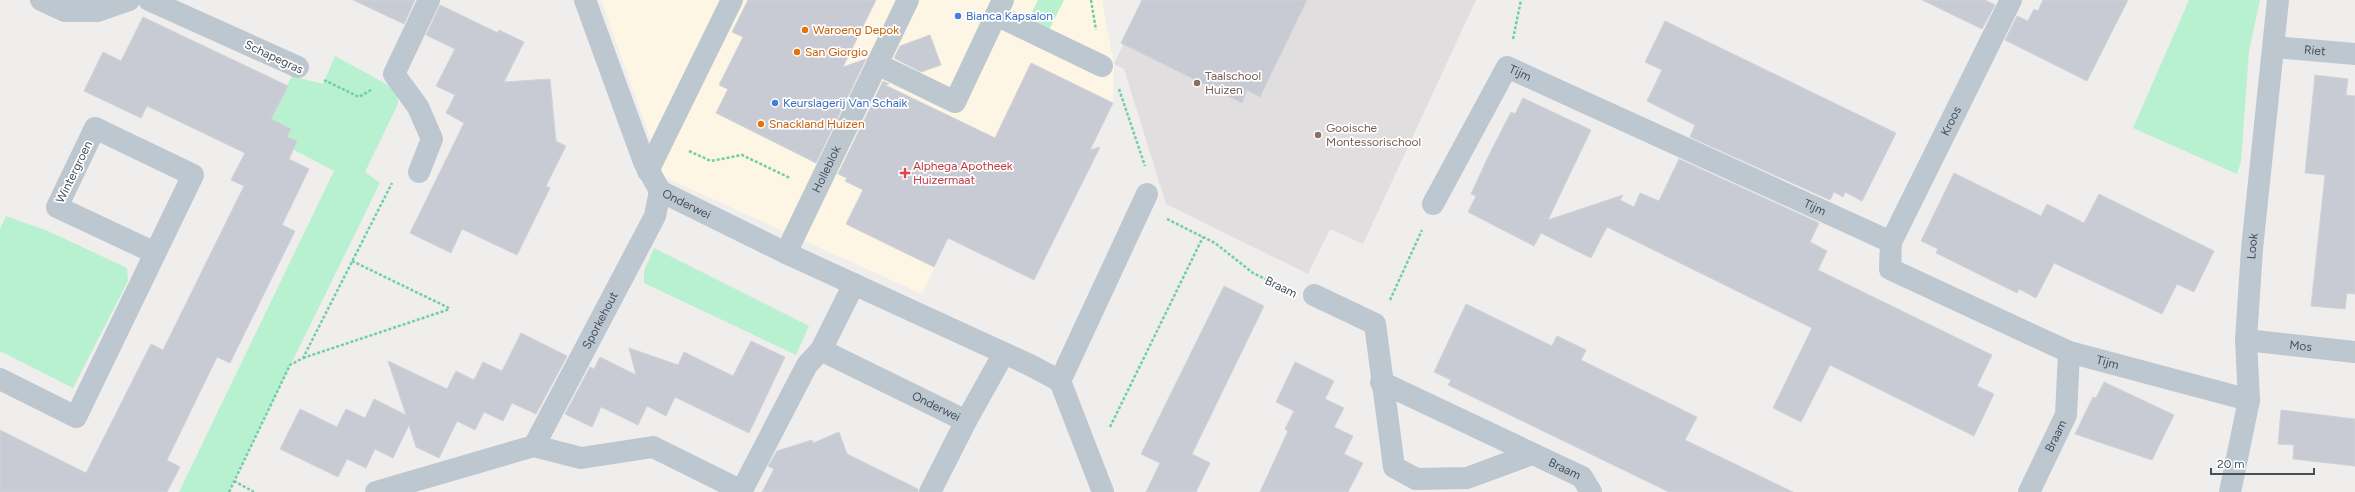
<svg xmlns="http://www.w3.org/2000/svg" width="2355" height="492" font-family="Figtree,sans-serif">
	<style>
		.commercial { fill: #fdf6e4 }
		.education { fill: #e1dedf }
		.green { fill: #b8f1d0 }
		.building { fill: #c8cbd3; stroke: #d0d3d9 }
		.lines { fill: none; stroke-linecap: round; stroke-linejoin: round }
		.path { stroke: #6ed0a4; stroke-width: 2.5; stroke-dasharray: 3 2; stroke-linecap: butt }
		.minor { stroke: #bcc7d0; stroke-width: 22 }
		.shop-dot { fill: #3f7fe0; stroke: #fff; stroke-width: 1.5 }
		.food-dot { fill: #e8710a; stroke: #fff; stroke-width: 1.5 }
		.education-dot { fill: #8d6e63; stroke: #fff; stroke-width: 1.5 }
		.health-dot { fill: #e0444e; stroke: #fff; stroke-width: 1.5 }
		.labels { text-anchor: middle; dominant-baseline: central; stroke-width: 3.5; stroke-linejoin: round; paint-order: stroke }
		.shop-label { font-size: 12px; fill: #366cbe; stroke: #fff; text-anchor: start }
		.food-label { font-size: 12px; fill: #c56008; stroke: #fff; text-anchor: start }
		.street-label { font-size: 12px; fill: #444f5b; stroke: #fff }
		.education-label { font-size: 12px; fill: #785e54; stroke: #fff; text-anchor: start }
		.health-label { font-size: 12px; fill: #be3a42; stroke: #fff; text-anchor: start }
	</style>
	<rect width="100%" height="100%" fill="#f0eded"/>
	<path class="commercial" d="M601 0H1102L1114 64 1113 103 1079 172 1085 175 1034 280 948 238 922 294 664 177Z"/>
	<path class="education" d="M1154 0H1476L1363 244 1330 229 1308 274 1166 204 1124 69 1114 64 1123 45 1121 43 1139 6 1151 12Z"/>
	<path class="green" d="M1038 0H1064L1048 32 1027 22Z
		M2189 0H2260L2249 51 2241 162 2237 174 2133 128Z
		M335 56 388 85 397 94 398 104 365 172 380 183 228 492H179L334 171 262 133 292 76 323 84Z
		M6 216 48 231 127 268 128 281 73 388 0 351V229Z
		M654 248 809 326 796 355 644 283V271Z"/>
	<path class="building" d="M353 0H415L404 24Z
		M748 0H876L843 67 866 59 816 163 716 113 728 89 719 85 743 37 732 32Z
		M1142 0H1307L1260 97 1247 90 1242 103 1121 43Z
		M1922 0H1985L1995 5 1982 29Z
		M2043 0H2128L2087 81 2005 40 2017 16 2028 21 2034 9 2038 11Z
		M440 5 498 33 499 30 524 42 504 82 550 79 556 141 566 146 546 186 550 188 517 255 462 229 451 253 410 233 464 123 446 113 455 95 436 86 455 49 426 35Z
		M143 17 288 86 271 119 291 129 287 137 297 141 289 159 309 169 282 225 295 231 230 363 217 357 167 460 180 467 167 492H0V430L86 473 151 344 163 350 244 186 231 180 245 153 147 106 141 118 84 91 103 52 121 61Z
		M1665 21 1896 133 1862 201 1845 192 1843 197 1834 192 1830 200 1690 137 1695 125 1647 101 1662 70 1645 62Z
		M930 35 941 65 921 72 894 58 900 46Z
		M1031 63 1113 103 1090 150 1100 147 1034 280 948 238 934 267 846 224 863 190 845 181 847 178 838 174 883 81 889 84 885 85 995 138Z
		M2315 75 2348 79 2346 95 2355 96V294L2347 293 2345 309 2311 306 2325 175 2305 173Z
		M1523 98 1591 130 1548 220 1623 195 1620 200 1634 207 1640 193 1659 201 1679 159 1819 223 1810 242 1827 251 1818 270 1992 355 1977 386 1994 394 1974 436 1830 365 1801 422 1773 408 1812 328 1607 227 1591 258 1541 233 1534 246 1468 212 1476 196 1471 194 1489 155 1511 112 1515 114Z
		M1954 173 2041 216 2047 204 2084 223 2099 194 2214 251 2194 292 2177 284 2162 314 2054 263 2036 298 2019 289 2017 293 1936 253 1938 249 1921 241Z
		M1224 286 1264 306 1192 454 1210 463 1196 492H1146L1160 463 1141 454Z
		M1466 304 1552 346 1557 336 1586 350 1581 360 1697 417 1685 440 1793 492H1669L1448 385 1451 380 1434 372Z
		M521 333 567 356 536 414 512 403 503 421 484 412 475 430 457 421 439 458 416 447 409 425 393 458 375 449 366 468 347 459 338 477 280 449 300 409 337 427 346 409 365 418 374 399 406 415 388 361 447 389 456 371 474 380 483 362 502 371Z
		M751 341 785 357 749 433 675 397 666 416 647 406 638 425 601 407 592 427 565 414 590 367 594 369 600 357 636 375 629 348 678 365 684 352 733 376Z
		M1295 362 1334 381 1325 399 1344 408 1334 427 1353 436 1344 454 1363 463 1348 492H1260L1288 431 1285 429 1294 411 1276 402Z
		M2104 382 2174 415 2152 460 2075 434 2093 397 2096 398Z
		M2281 410 2355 419V466L2293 459 2294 445 2278 444Z
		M839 432 847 454 918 489V492H762L774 469 768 466 777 451 812 440 813 443Z"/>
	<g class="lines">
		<path class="path" d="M1091 0 1096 30
			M1513 39 1521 0
			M324 80 359 97 371 90
			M1119 89 1145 166
			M689 151 711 161 742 155 790 178
			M1167 219 1215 243 1253 273 1286 289
			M352 261 449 308
			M1390 300 1422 230
			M303 358 450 309
			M1110 427 1203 237
			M234 481 254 492
			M229 492 290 365 303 358 392 183"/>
		<g class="minor">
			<path d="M41 0 65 11H97L129 0"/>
			<path d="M149 0 298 67"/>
			<path id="s1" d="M585 0 644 162 660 191 786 253 1030 365 1060 381 1103 492"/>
			<path d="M1003 0 996 15 1102 66"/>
			<path id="s2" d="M2274 47 2355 54"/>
			<path d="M877 64 955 102 996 15"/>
			<path d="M648 171 732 0"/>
			<path d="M419 172 432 139 418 107 394 74 429 0"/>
			<path id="s3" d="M1433 204 1507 67 1891 242 1890 269 2069 352 2249 400"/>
			<path id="s4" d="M1891 242 2011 0"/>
			<path id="s5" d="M786 253 908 0"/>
			<path id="s6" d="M854 284 821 350 966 421"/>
			<path d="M1314 295 1375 324 1394 467 1416 479 1467 478 1532 454"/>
			<path id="s7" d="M2246 340 2355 352"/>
			<path d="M0 379 76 417 193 175 95 128 57 207 155 253"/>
			<path d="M1060 381 1147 194"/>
			<path id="s8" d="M1381 382 1582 477 1591 492"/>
			<path id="s9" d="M534 446 655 216 660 191"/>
			<path d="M376 492 534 446 581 458 653 447 742 491"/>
			<path d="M741 492 807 365 821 350"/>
			<path d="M930 492 966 421 1004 353"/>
			<path id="s10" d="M2029 492 2066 415 2069 352"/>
			<path id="s11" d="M2230 492 2249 400 2246 340 2252 249 2278 0"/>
		</g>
	</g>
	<g class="shop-dot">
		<circle cx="958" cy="16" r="4"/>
		<circle cx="775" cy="103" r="4"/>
	</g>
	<g class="food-dot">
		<circle cx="805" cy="30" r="4"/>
		<circle cx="797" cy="52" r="4"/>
		<circle cx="761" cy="124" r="4"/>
	</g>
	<g class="education-dot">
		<circle cx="1197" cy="83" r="4"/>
		<circle cx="1318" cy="135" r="4"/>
	</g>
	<path class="health-dot" d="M903 167h4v4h4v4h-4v4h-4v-4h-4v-4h4z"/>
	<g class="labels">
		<g class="shop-label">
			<text x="966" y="16">Bianca Kapsalon</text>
			<text x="783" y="103">Keurslagerij Van Schaik</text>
		</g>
		<g class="food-label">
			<text x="813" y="30">Waroeng Depok</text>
			<text x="805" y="52">San Giorgio</text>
			<text x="769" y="124">Snackland Huizen</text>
		</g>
		<g class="street-label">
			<text stroke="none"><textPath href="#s2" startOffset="41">Riet</textPath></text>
			<text transform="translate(274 57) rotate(25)">Schapegras</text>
			<text stroke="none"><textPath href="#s3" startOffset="170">Tijm</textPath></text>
			<text stroke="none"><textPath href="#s4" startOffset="135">Kroos</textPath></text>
			<text stroke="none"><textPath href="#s5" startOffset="93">Holleblok</textPath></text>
			<text transform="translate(74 172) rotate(-64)">Wintergroen</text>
			<text stroke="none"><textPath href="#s1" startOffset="235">Onderwei</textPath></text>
			<text stroke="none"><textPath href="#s3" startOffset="494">Tijm</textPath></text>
			<text stroke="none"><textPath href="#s11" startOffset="248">Look</textPath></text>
			<text transform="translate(1281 287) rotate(26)">Braam</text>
			<text stroke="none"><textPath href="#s9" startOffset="142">Sporkehout</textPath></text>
			<text stroke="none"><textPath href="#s7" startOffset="55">Mos</textPath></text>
			<text stroke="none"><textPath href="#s3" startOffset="842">Tijm</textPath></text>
			<text stroke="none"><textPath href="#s6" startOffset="202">Onderwei</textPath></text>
			<text stroke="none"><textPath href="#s10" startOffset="62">Braam</textPath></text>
			<text stroke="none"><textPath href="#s8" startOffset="203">Braam</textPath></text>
		</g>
		<g class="education-label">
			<text x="1205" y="76">Taalschool<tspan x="1205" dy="14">Huizen</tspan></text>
			<text x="1326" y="128">Gooische<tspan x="1326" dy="14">Montessorischool</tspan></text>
		</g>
		<g class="health-label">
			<text x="913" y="166">Alphega Apotheek<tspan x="913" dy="14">Huizermaat</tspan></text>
		</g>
	</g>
	<path d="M2211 468v6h103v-6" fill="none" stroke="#444f5b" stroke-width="2"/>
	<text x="2217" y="468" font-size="12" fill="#444f5b" stroke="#ffffff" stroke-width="3" paint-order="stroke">20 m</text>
</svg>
